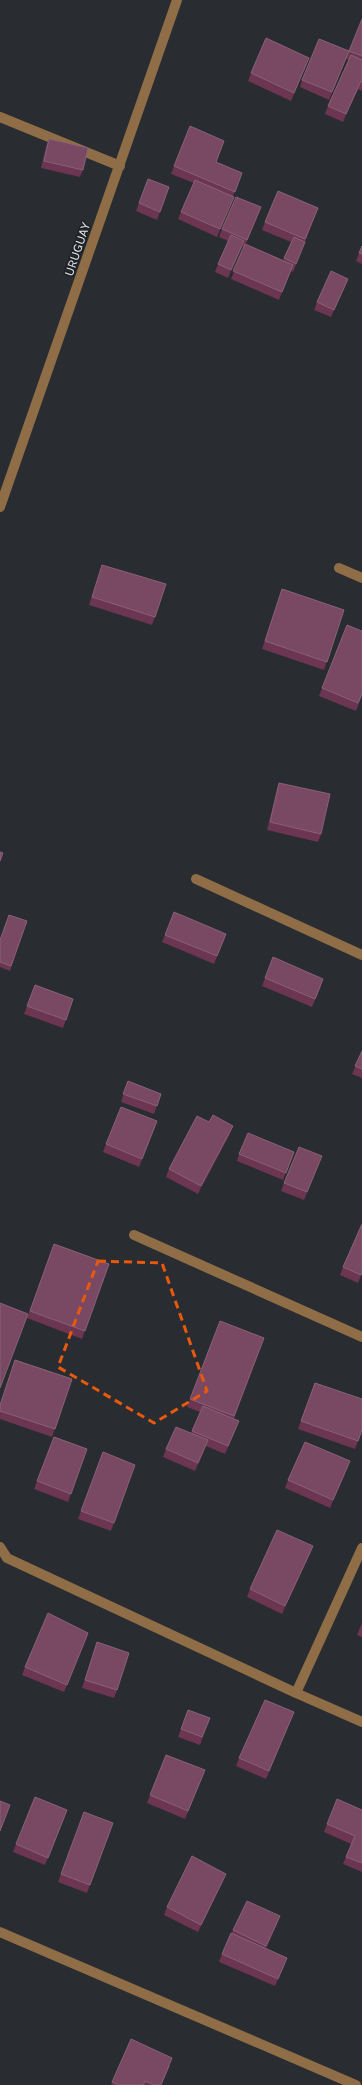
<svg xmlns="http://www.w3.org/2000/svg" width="362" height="2085" font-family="Karla,sans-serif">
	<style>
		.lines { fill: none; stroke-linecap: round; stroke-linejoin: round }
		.minor { stroke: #8f6d47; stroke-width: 10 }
		.wall { fill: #6c3552 }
		.shaded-wall { fill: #4c2a3e }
		.building { fill: #794863; stroke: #896178 }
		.marked { fill: none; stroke: #e8590c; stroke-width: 3; stroke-dasharray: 8 5; stroke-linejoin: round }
		.labels { text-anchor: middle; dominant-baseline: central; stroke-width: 3.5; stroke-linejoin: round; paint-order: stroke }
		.street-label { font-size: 13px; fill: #e3e6e9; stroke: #1f2326 }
	</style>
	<rect width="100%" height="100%" fill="#292c30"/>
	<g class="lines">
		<path class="minor" d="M0 117 120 166
			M0 507 177 0
			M339 568 362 578
			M196 879 362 955
			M134 1235 362 1337
			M0 1547 7 1558 296 1693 362 1722
			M296 1693 362 1548
			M0 1932 356 2085"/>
	</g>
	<path class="wall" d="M362 19V91L358 89 343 122 325 114 328 106 349 60 346 59Z
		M346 59 329 100 300 87 302 80Z
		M306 65 291 101 248 81 251 73Z
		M49 139 83 170 80 177 41 168 46 147Z
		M224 141 216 162 242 173 233 196 231 204 217 237 178 219 194 183 171 174 174 166Z
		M148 179 169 187 157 220 136 211Z
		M261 207 246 244 283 260 291 242 262 230 265 222 315 216 305 242 302 250 293 272 291 271 279 300 231 279 244 248 242 247 228 278 215 272 218 264 228 241 219 237 222 229Z
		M362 246V264L356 261Z
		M348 279 331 317 314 310 317 302Z
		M102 565 155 617 152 625 89 605Z
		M282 589 344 610 324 670 262 649Z
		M322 688 362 695 356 711 319 696Z
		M279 783 321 834 318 842 267 830 277 790Z
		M27 921 10 971 0 967V940Z
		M226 934 214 964 162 942 165 935Z
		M273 957 321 986 312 1007 262 986Z
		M35 985 73 999 63 1028 24 1014Z
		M362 1051V1078L352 1074Z
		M128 1081 161 1094 154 1114 121 1102Z
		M157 1121 139 1167 103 1152 106 1144Z
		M230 1134 198 1194 166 1177 169 1169Z
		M294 1152 283 1180 237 1161 239 1154Z
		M319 1164 304 1200 281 1191 284 1183Z
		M362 1224V1273L358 1283 340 1275 343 1267Z
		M54 1244 109 1264 82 1339 27 1318Z
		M220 1321 264 1338 234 1419 236 1429 225 1454 206 1446 195 1471 163 1457 166 1449 191 1433 200 1412 187 1407Z
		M72 1379 52 1437 0 1419V1404Z
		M315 1383 362 1430 355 1449 298 1429Z
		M54 1437 87 1449 68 1502 34 1489Z
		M103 1452 135 1465 111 1531 78 1519Z
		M350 1461 330 1508 285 1488 288 1480Z
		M313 1546 310 1554 282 1614 247 1597 250 1589Z
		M362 1623V1637L357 1635Z
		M88 1633 64 1692 22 1675 25 1667Z
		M97 1642 117 1690 114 1698 82 1688Z
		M294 1712 266 1779 236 1766 239 1758Z
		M207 1726 200 1745 178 1737 181 1729Z
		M166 1755 205 1770 185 1819 147 1803Z
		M67 1810 45 1865 13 1852 16 1844Z
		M362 1810V1872L343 1864 351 1844 324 1832 327 1824Z
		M84 1812 113 1823 87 1893 58 1882Z
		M223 1881 198 1932 164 1915 167 1907Z
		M277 1924 266 1949 284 1966 275 1986 219 1962 222 1954 233 1930Z
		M170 2066 161 2085H111L112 2082Z"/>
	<path class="shaded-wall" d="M361 81 358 89 343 122 346 114Z
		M261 207 258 215 244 248 247 240Z
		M244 241 242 249 228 278 231 270Z
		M293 265 290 273 279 300 282 292Z
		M348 279 345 287 331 317 334 310Z
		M233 1126 230 1134 198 1194 201 1186Z
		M350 1461 347 1469 330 1508 333 1500Z
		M313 1546 310 1554 282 1614 285 1606Z
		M88 1633 86 1641 64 1692 67 1685Z
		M294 1712 291 1720 266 1779 269 1771Z
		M226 1874 223 1881 198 1932 201 1925Z
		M280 1916 277 1924 263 1954 266 1946Z
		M287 1958 284 1966 275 1986Z"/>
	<path class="building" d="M362 19V56L349 51Z
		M266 38 309 58 294 93 251 73Z
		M319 39 349 51 332 92 302 80Z
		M351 55 362 60V82L361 81 346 114 328 106Z
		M190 126 224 141 216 162 242 173 235 192 174 166Z
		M49 139 88 148 83 170 44 161Z
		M148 179 169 187 160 212 139 203Z
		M195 180 234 197 220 229 181 212Z
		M278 191 318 208 305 239 265 222Z
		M236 197 261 207 247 240 222 229Z
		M231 235 244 241 231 270 218 264Z
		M294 237 305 242 296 264 284 258Z
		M245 244 293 265 282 292 233 271Z
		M362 246V254L359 253Z
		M331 271 348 279 334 310 317 302Z
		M102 565 166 584 155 617 92 597Z
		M282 589 344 610 327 662 265 641Z
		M347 625 362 631V694L358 703 322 688Z
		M279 783 330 794 321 834 270 822Z
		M0 852 3 853 0 861Z
		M174 912 226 934 217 956 165 935Z
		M9 915 27 921 11 966 0 962V940Z
		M273 957 323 979 315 999 265 978Z
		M35 985 73 999 66 1020 27 1006Z
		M362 1051V1069L355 1066Z
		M128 1081 161 1094 157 1106 123 1094Z
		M121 1107 157 1121 142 1159 106 1144Z
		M213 1115 233 1126 201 1186 169 1169 197 1116 209 1122Z
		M248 1133 294 1152 286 1173 239 1154Z
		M299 1147 322 1156 307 1192 284 1183Z
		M362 1224V1272L361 1275 343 1267Z
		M54 1244 109 1264 85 1331 30 1311Z
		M0 1303 28 1314 0 1388Z
		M220 1321 264 1338 234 1416 190 1399Z
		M15 1360 72 1379 55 1429 0 1411V1405Z
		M315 1383 362 1399V1430L358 1441 301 1421Z
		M203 1406 239 1421 228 1446 192 1431Z
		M176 1427 208 1440 198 1463 166 1449Z
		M54 1437 87 1449 71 1494 37 1481Z
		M305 1442 350 1461 333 1500 288 1480Z
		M103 1452 135 1465 114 1523 81 1511Z
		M277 1530 313 1546 285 1606 250 1589Z
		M48 1613 88 1633 67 1685 25 1667Z
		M97 1642 129 1653 117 1690 85 1680Z
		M265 1700 294 1712 269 1771 239 1758Z
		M188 1710 210 1718 202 1737 181 1729Z
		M166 1755 205 1770 188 1811 150 1795Z
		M35 1797 67 1810 48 1858 16 1844Z
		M337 1799 362 1810V1863L346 1857 355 1836 327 1824Z
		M0 1801 10 1805 0 1831Z
		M84 1812 113 1823 90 1885 61 1874Z
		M192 1856 226 1874 201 1925 167 1907Z
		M247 1901 280 1916 266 1946 233 1930Z
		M231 1933 287 1958 278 1979 222 1954Z
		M131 2039 172 2058 161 2085H154L145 2081 143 2085H119L112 2082Z"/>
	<path class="marked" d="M98 1261 162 1263 207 1391 154 1423 58 1367Z"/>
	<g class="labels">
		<g class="street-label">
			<text transform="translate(77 249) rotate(-71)">URUGUAY</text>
		</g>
	</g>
</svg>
